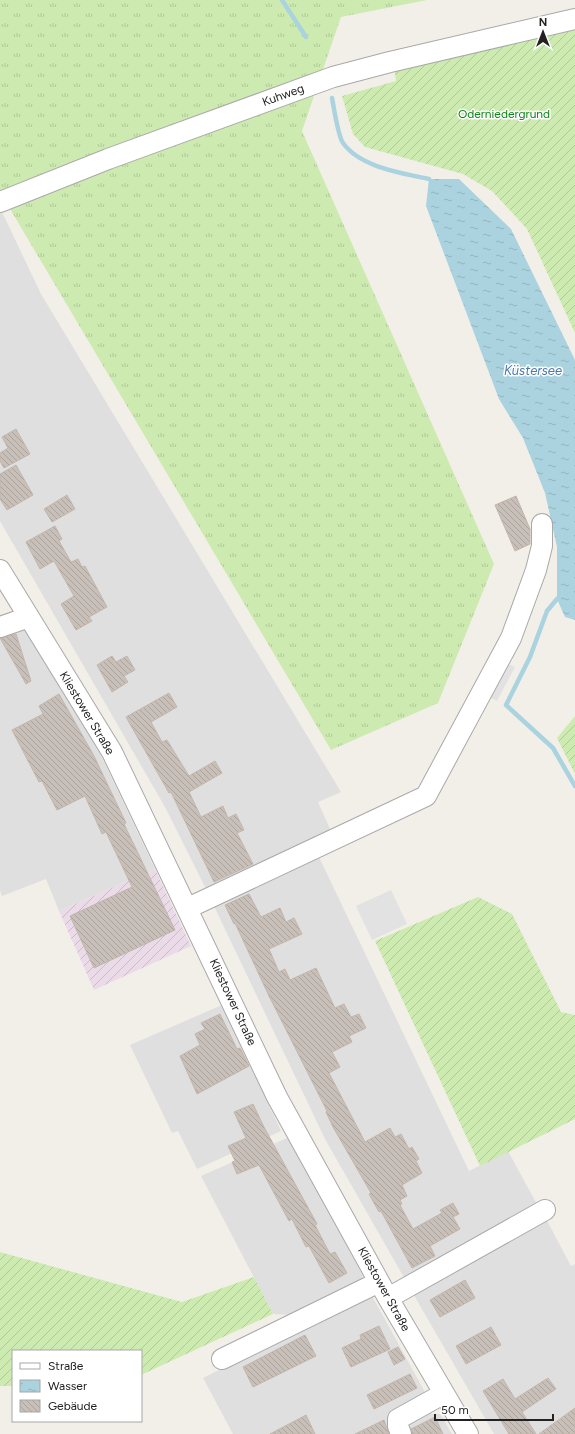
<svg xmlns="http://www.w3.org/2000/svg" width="575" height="1434" font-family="Figtree,sans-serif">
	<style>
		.residential { fill: #e0dfdf }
		.industrial { fill: url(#industrial-furrows) }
		.grass { fill: url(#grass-tufts) }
		.garden { fill: url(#garden-furrows) }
		.parking { fill: #e2e2e2 }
		.water { fill: url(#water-ripples) }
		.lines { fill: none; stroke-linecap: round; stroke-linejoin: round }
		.stream { stroke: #aad3df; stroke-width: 4.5 }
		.building { fill: url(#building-back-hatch); stroke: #c4b6ab }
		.minor-casing { stroke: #a9a9a9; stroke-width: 22 }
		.minor { stroke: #fff; stroke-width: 20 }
		.labels { text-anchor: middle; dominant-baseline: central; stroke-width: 3; stroke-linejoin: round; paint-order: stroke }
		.street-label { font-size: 12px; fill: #222; stroke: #fff }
		.park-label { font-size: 12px; fill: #0c8416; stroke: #fff }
		.water-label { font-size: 13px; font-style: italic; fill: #4a7aab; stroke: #fff }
	</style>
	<defs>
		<pattern id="industrial-furrows" width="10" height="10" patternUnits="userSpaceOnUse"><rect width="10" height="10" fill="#ebdbe8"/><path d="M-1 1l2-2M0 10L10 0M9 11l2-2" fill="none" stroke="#c9bcc7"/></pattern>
		<pattern id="grass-tufts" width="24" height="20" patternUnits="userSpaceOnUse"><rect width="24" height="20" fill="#cdebb0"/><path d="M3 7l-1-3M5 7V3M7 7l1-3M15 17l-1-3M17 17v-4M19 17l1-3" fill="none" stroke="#b0c997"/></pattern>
		<pattern id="garden-furrows" width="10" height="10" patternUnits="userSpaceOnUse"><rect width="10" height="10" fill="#cdebb0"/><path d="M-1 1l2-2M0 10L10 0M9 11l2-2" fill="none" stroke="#b0c997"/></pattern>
		<pattern id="water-ripples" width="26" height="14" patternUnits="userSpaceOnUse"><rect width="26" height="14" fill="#aad3df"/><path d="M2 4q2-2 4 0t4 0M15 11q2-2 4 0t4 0" fill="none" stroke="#92b5bf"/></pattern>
		<pattern id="building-back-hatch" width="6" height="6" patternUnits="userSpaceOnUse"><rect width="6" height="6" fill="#c7bfb8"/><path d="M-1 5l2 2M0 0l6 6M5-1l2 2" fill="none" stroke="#aba49e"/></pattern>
	</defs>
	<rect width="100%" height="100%" fill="#f2efe9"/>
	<path class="residential" d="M2 212 41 294 341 792 318 802 331 831 207 891 165 807 0 521V213Z
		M22 626 98 749 155 869 59 911 46 879 2 896 0 890V634Z
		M318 855 469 1171 508 1151 539 1208 406 1281 325 1139 213 904Z
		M222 1005 281 1131 197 1169 178 1131 172 1133 130 1045Z
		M289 1137 363 1276 358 1283 291 1315 273 1314 201 1176Z
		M544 1215 571 1266 575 1264V1434H494L411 1290Z
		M371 1294 426 1394 424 1399 432 1414H440L452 1434H233L203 1378Z"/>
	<path class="industrial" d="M155 869 191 946 94 990 59 911Z"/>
	<path class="grass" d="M0 0H427L341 17 302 131 494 564 438 703 331 750 0 192Z"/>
	<path class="garden" d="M575 24V333L527 229 492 191 463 174 365 147 353 134 342 96 396 81 394 67Z
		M575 716V774L557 738Z
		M478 897 512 914 561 1012 575 1015V1119L480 1166 375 941Z
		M0 1252 182 1302 254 1277 273 1314 141 1375V1351H13V1386H0Z"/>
	<path class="parking" d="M504 662 515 667 497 701 487 696Z
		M391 890 407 924 372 940 356 906Z"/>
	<path class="water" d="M429 179H459L511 229 575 360V620L565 617 557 599V547L545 493 523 438 499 399 426 206Z"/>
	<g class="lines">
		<path class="stream" d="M282 0 306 37
			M332 98C334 108 338 136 343 143 360 167 401 173 429 179
			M557 599 547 611 530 657 506 705 553 748 575 786"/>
	</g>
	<path class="building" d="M16 429 30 454 4 468 0 461V453L8 448 2 437Z
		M16 465 33 495 7 510 0 499V474Z
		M67 495 75 509 52 522 44 509Z
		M516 496 530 529V544L515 551 495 505Z
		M55 526 62 539 59 541 71 562 78 559 82 567 85 566 107 607 89 617 92 621 76 630 61 604 74 596 54 561 40 569 26 542Z
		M16 634 31 681 26 684 0 638Z
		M112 656 116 662 127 656 135 670 124 676 128 682 112 692 97 665Z
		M169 693 177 707 151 722 162 742 167 740 189 776 215 761 222 773 189 792 201 817 223 806 228 818 236 814 244 830 237 833 253 864 214 882 171 792 169 793 126 717Z
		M59 694 94 756 126 823 124 824 175 930 94 968 70 916 132 887 106 832 102 834 85 796 57 810 42 781 39 782 12 730 43 714 39 706Z
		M249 894 261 917 280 908 286 922 294 918 302 934 269 949 279 972 285 969 290 980 316 968 335 1008 344 1004 351 1017 359 1014 366 1028 349 1036 352 1042 332 1052 340 1067 329 1073 365 1142 390 1128 395 1137 401 1134 409 1149 412 1147 419 1159 416 1161 422 1173 402 1185 407 1196 400 1200 402 1204 400 1205 413 1229 442 1213 440 1210 453 1203 459 1214 453 1217 460 1229 430 1246 435 1256 412 1268 381 1211 379 1212 369 1194 371 1193 333 1127 326 1112 327 1111 269 996 235 923 234 924 225 905Z
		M220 1014 237 1049 240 1048 249 1066 197 1094 180 1056 200 1045 195 1034 205 1029 201 1023Z
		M253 1104 264 1127 317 1224 315 1225 330 1254 335 1252 347 1273 329 1283 309 1246 306 1247 292 1219 289 1221 259 1165 237 1174 232 1162 235 1161 228 1146 246 1138 234 1112Z
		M465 1280 475 1298 440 1317 430 1300Z
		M379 1326 390 1349 351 1367 342 1348 361 1339 360 1335Z
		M491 1327 501 1345 466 1364 456 1346Z
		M305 1335 316 1356 253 1387 243 1367Z
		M398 1347 405 1359 394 1365 388 1352Z
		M410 1374 417 1388 374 1409 367 1395Z
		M548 1378 556 1389 522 1412 536 1434H509L483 1391 503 1379 515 1399Z
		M575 1408V1434H539Z
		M306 1415 315 1434H270Z
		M435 1417 443 1434H412L411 1429Z
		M384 1420 389 1434H355Z"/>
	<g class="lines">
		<defs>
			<path id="minor" d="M0 202 108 159 333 77 390 62 575 19
				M0 570 112 752 277 1097 388 1298 468 1434
				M0 627 29 617
				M188 908 426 796 511 638 536 570 542 546V524
				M388 1298 545 1210
				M222 1359 379 1282
				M401 1434 398 1426V1419L443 1394"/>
		</defs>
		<use href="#minor" class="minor-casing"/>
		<use href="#minor" class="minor"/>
	</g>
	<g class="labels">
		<g class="street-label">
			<text transform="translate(283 95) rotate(-20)">Kuhweg</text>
			<text transform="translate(87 713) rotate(59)">Kliestower Straße</text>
			<text transform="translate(233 1002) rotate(65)">Kliestower Straße</text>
			<text transform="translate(384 1289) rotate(61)">Kliestower Straße</text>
		</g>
		<g class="park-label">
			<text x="504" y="114">Oderniedergrund</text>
		</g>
		<g class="water-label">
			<text x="533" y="370">Küstersee</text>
		</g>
	</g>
	<rect x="12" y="1350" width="130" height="72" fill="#ffffff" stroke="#a7a7a7"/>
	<rect x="20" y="1363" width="20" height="6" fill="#ffffff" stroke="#a7a7a7"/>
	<text x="48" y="1370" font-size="12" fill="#222222">Straße</text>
	<rect x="20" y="1380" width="20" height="12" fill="url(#water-ripples)" stroke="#a7a7a7"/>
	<text x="48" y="1390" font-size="12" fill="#222222">Wasser</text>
	<rect x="20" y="1400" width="20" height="12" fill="url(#building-back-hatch)" stroke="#a7a7a7"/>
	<text x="48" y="1410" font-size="12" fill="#222222">Gebäude</text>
	<g transform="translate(543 32)" stroke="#ffffff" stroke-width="3" paint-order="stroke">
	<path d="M0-3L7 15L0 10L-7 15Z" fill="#222222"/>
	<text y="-6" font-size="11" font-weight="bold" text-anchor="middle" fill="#222222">N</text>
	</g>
	<path d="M435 1414v6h118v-6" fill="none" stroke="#222222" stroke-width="2"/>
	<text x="441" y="1414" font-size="12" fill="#222222" stroke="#ffffff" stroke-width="3" paint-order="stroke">50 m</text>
</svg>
